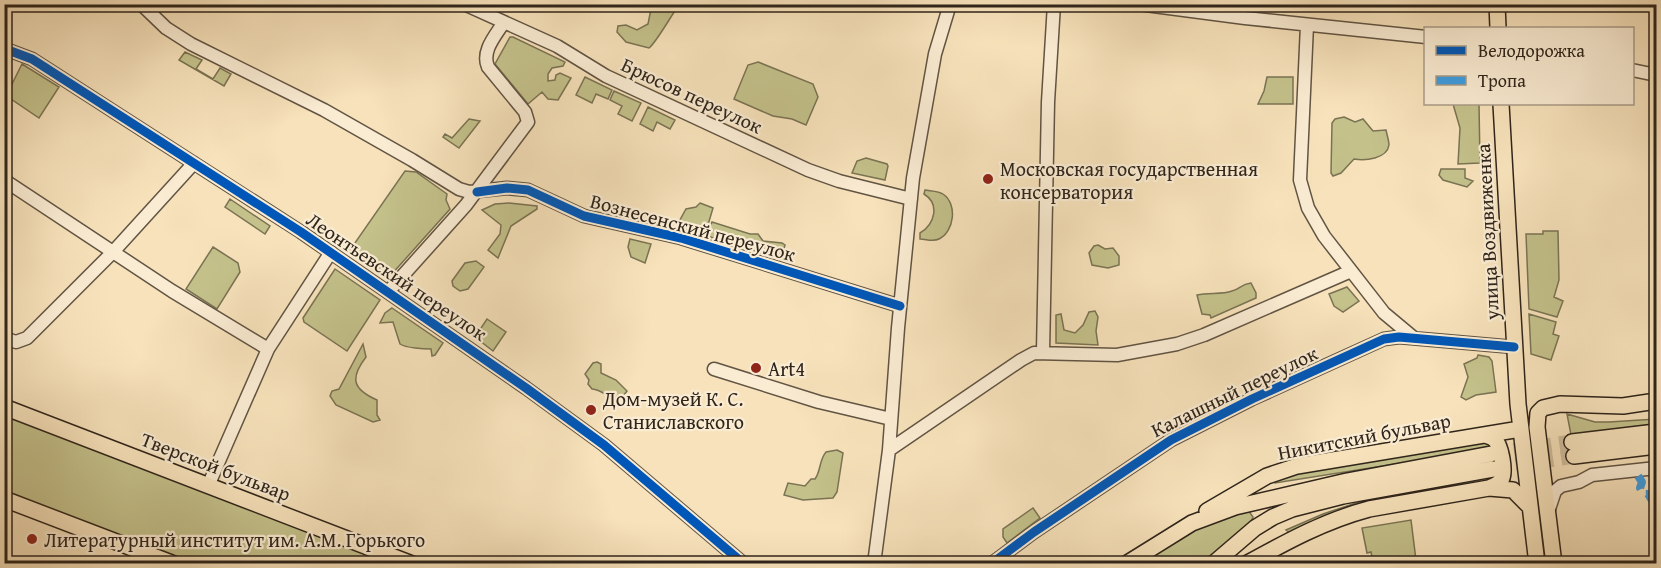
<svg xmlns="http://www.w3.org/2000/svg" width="1661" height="568" font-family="'Gentium Book Plus',serif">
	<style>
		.green { fill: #c4c18b; stroke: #7a7353; stroke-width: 1.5 }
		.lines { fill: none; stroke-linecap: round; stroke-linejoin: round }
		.major-tunnel { stroke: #cfbc9b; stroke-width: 15; stroke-dasharray: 15 8; stroke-linecap: butt }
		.minor-casing { stroke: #615443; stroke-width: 15 }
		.major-casing { stroke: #2f251b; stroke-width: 18 }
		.minor { stroke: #faecd3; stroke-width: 12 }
		.major { stroke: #f7e2bb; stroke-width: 15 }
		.quiet { stroke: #3d9cdf; stroke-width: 8; stroke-dasharray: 15 8; stroke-linecap: butt }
		.cycleway-casing { stroke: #faecd3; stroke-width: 13 }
		.cycleway { stroke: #0057b8; stroke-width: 9 }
		.poi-dot { fill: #8f2418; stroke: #faecd3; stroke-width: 2 }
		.labels { text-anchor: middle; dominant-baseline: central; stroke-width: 4.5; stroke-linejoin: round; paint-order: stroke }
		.street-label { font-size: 20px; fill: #2f251b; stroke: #faecd3 }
		.poi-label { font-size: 20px; fill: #2f251b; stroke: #faecd3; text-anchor: start }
	</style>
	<rect width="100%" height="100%" fill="#f7e2bb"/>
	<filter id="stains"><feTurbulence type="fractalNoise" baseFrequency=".00333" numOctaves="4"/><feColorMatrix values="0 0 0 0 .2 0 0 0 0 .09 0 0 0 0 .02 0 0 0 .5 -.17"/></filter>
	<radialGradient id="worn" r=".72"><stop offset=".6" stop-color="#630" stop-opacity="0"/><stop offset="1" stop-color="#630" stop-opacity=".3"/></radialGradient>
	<path class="green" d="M652 4 679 5C672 14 656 43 649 48L626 42 617 32 618 26 626 25 637 30 648 24Z
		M510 37H513L565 62 563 66 552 68 548 74V81L555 80 556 75 560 73 571 78 558 100 548 99 542 92 528 104 495 64Z
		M185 52 202 60 196 69 213 79 220 68 231 74 224 86 179 60Z
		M758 62 813 84 818 97 806 125 792 119 773 116 734 99 748 65Z
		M22 64 59 87 39 118 11 99 9 90Z
		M585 77 612 90 608 99 596 94 592 103 576 95Z
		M1267 77H1293V104H1258L1264 91Z
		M614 91 641 103 632 121 618 114 622 106 610 100Z
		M1453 104H1479L1480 163 1458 164 1460 128Z
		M648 107 675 120 670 129 657 122 653 131 640 124Z
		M1344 117 1355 122 1363 119 1373 131 1386 130C1387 135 1389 141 1389 145 1387 159 1365 161 1354 159L1341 173 1333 176 1331 173 1332 123 1335 119Z
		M469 119 480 121 459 148 443 137 445 134 452 138Z
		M866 158 887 164 888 166 885 180 852 173 857 161Z
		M1441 169H1465V178L1473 181 1467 187 1443 180 1439 175Z
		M405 171 416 172 447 194 446 200 450 209 391 275H384L350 250Z
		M925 190C931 191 939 191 943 194 958 204 954 232 939 239 933 242 926 239 920 239V233C935 224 940 204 924 194Z
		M230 199 270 226 265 234 225 207Z
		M509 203 537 206V209L511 226 498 258 488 250 500 234 501 225 482 210 495 204Z
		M700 203 713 208 705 235 676 227 686 209 696 207Z
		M712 222 750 234H758L763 241 782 243 785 245 781 259 707 236Z
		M1543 231H1558L1559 280 1554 297 1563 301 1557 317 1529 309 1526 234H1543Z
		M630 239 651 244 645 263 631 257 628 247Z
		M1098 245 1105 249 1113 248 1119 256V265L1108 268 1092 265 1089 253 1094 246Z
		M213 247 238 263 240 272 217 309 186 289Z
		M476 261 484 267 468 289 460 291 453 286 452 281 465 263Z
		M335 269 380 300 347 351 304 322 303 318Z
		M1251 283 1256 293V298L1211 318 1210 315 1202 314 1197 295C1209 292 1221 295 1232 291 1240 289 1241 284 1251 283Z
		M1347 287 1359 301 1343 312 1334 306 1329 294Z
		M392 308 443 343 435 355 432 356 431 349C424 349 406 348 400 344L393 322 380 323 385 313Z
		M1095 311 1098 317 1096 331 1098 345 1056 343V315L1061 314 1064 330 1075 333 1083 325 1089 312Z
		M1529 314 1556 322 1553 334 1559 336 1551 360 1531 354Z
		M487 319 506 332 493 351 475 337Z
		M363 344 366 357C350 378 352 389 377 400V415L380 420 373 422 336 405 330 396 332 391 339 389Z
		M1478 355 1489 357 1492 361 1496 392 1476 395 1466 400 1461 397 1468 377 1464 364 1477 358Z
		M597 362 601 364V373L616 380 627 391C615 409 607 390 592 389L588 384 589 380 585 374 593 363Z
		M1567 414 1595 422H1609L1656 419V424L1571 435Z
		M4 415 390 563H193L6 492 4 491Z
		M1486 442 1496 448V480L1290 533 1286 530 1323 514 1362 501 1494 477 1490 449 1275 483 1273 481 1292 474Z
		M837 450 843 453 837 492 833 498 803 500 784 495 788 483 805 486 811 479H815C821 471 819 460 826 452Z
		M1033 508 1040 518 1007 543 1003 537V529Z
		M1248 510 1253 517 1250 523 1202 563 1138 564 1204 524Z
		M1411 520 1416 560 1418 561V563H1373L1371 552 1367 553 1362 528Z"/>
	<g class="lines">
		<path class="major-tunnel" d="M1491 454 1572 442
			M1493 469 1574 456"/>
		<defs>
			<path id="minor" d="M141 4 166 28 191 44 324 110 412 160 459 189 469 192 507 188 528 190 584 216 681 238 900 306
				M464 4 557 46 606 76 808 170 839 181 911 199
				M1138 4 1245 18 1426 37
				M1307 25 1300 180 1308 208 1324 236 1384 313 1414 338
				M8 50 32 59 301 232 526 388 604 445 744 564
				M1632 70 1656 75
				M4 180 172 291 268 349
				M388 292 466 205 528 122 525 112 488 67C481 51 496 35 504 22
				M4 338 16 342 27 338 113 252 194 163
				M1043 352 1048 102 1054 4
				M714 369 819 402 891 419
				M889 450 1021 360 1034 353 1117 355 1177 344 1204 335 1351 271
				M208 486 268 349 331 252
				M1549 509 1555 491 1561 486 1579 482 1592 475 1656 468
				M874 564 889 450 898 328 913 178 935 54 950 4
				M991 564 1034 532 1171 440 1252 399 1384 339 1399 337 1514 347"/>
			<path id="major" d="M1497 4 1498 28
				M1501 104 1518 404 1537 564
				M4 407 412 564
				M1485 435C1488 436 1492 437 1494 439 1501 444 1506 473 1501 480 1499 484 1493 486 1489 488
				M1572 442 1656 432
				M1574 456 1656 446
				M4 499 174 564
				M1207 511 1267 476 1297 466 1520 429
				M1126 564 1192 523 1235 507 1347 481 1491 454
				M1213 564 1255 528 1273 517 1292 509 1343 496 1493 469
				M1246 564C1286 542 1324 521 1369 509L1489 488 1513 490 1529 506
				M1554 564 1537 427 1538 413 1543 408 1560 404 1623 406 1656 401"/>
		</defs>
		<use href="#minor" class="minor-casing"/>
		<use href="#major" class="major-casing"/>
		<use href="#minor" class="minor"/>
		<use href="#major" class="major"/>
		<path class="quiet" d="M1638 476 1642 482 1640 488 1643 494H1648L1656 507"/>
		<defs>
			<path id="cycleway" d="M4 46 8 50 32 59 301 232 526 388 604 445 744 564
				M477 192 507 188 528 190 584 216 681 238 900 306
				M991 564 1034 532 1171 440 1252 399 1384 339 1399 337 1514 347"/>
		</defs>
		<use href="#cycleway" class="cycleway-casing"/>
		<use href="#cycleway" class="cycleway"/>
	</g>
	<g class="poi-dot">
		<circle cx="988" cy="179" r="6"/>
		<circle cx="756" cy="368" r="6"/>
		<circle cx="591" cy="410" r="6"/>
		<circle cx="32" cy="539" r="6"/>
	</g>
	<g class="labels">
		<g class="street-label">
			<text transform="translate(692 95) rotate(25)">Брюсов переулок</text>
			<text transform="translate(693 227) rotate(15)">Вознесенский переулок</text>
			<text transform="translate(1487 232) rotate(-93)">улица Воздвиженка</text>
			<text transform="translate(397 276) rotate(34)">Леонтьевский переулок</text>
			<text transform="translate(1234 391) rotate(-26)">Калашный переулок</text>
			<text transform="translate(1364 436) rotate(-11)">Никитский бульвар</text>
			<text transform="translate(216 466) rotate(21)">Тверской бульвар</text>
		</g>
		<g class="poi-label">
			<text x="1000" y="168">Московская государственная<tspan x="1000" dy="23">консерватория</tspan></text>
			<text x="768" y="368">Art4</text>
			<text x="603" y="398">Дом-музей К. С.<tspan x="603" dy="23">Станиславского</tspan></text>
			<text x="44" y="539">Литературный институт им. А.М. Горького</text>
		</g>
	</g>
	<rect width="1661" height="568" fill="none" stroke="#f7e2bb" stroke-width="24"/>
	<rect x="6" y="6" width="1649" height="556" fill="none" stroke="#2f251b" stroke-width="3"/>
	<rect x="12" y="12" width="1637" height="544" fill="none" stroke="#2f251b" stroke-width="1.5"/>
	<rect x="1424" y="27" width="210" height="78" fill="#faecd3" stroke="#a99c89" stroke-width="1.5"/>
	<rect x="1436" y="46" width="30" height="9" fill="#0057b8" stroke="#a99c89" stroke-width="1.5"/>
	<text x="1478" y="57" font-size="18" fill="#2f251b">Велодорожка</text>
	<rect x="1436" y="76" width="30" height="9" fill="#3d9cdf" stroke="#a99c89" stroke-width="1.5"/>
	<text x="1478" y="87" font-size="18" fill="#2f251b">Тропа</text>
	<rect width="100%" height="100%" filter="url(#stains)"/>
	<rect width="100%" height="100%" fill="url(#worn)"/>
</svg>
